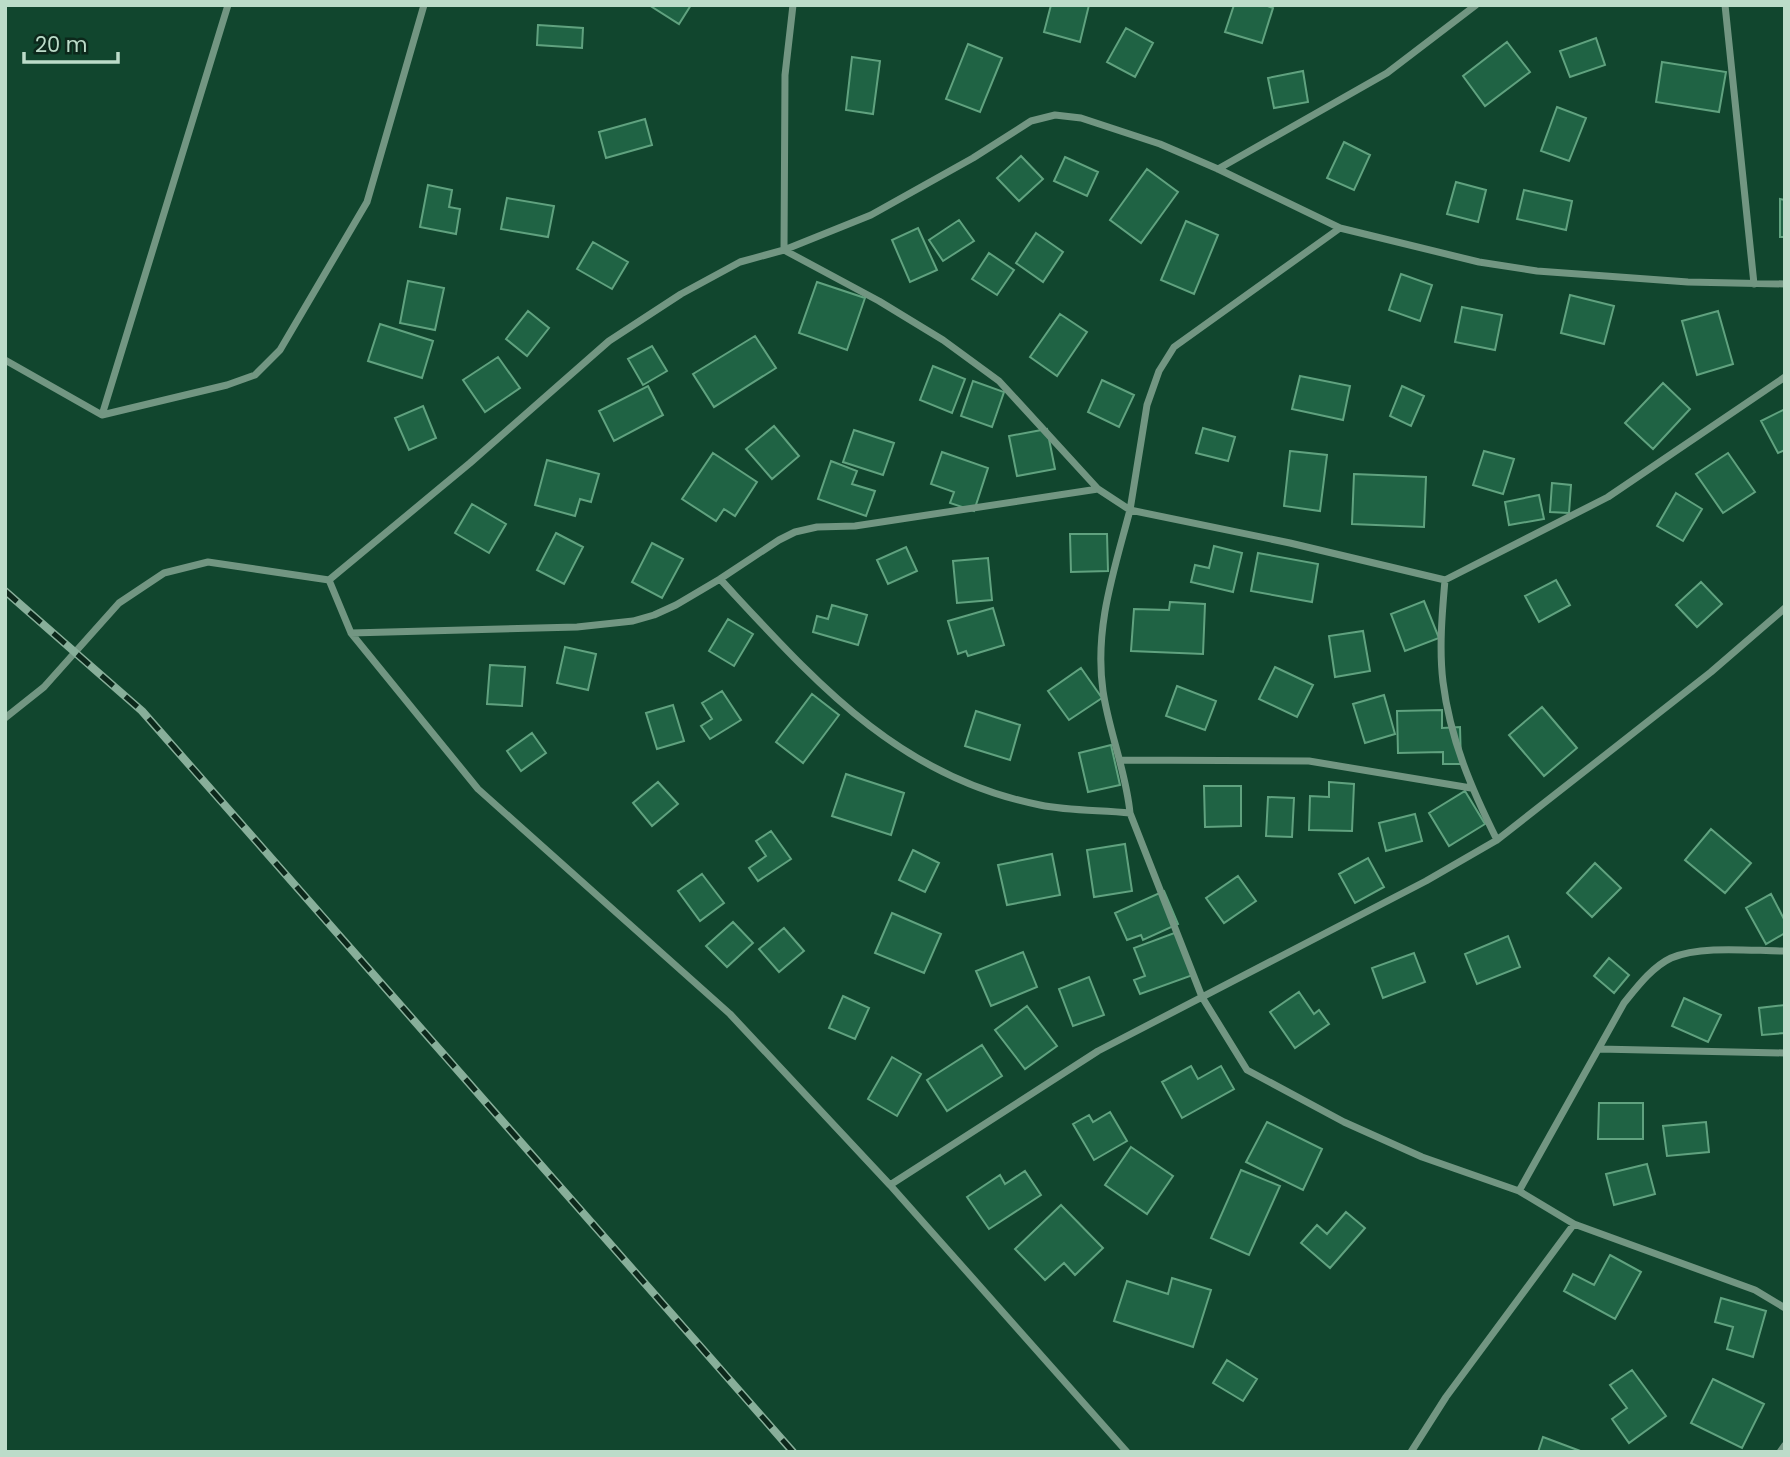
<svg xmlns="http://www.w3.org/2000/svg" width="1790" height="1457" font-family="Poppins,sans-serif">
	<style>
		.building { fill: #1f6344; stroke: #60a27f; stroke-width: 2 }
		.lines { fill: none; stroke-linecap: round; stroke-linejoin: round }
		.minor { stroke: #729682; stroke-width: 7 }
		.rail-casing { stroke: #88af9a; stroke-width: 8 }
		.rail { stroke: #0c281b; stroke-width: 5; stroke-dasharray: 16; stroke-linecap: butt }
	</style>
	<rect width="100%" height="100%" fill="#11462e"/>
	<path class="building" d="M649 5H691L679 24Z
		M1051 5H1089L1080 42 1044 32Z
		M1234 5H1265L1273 8 1262 43 1225 32Z
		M538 25 583 28 582 48 537 45Z
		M1126 28 1153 43 1135 77 1107 62Z
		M1596 38 1605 65 1570 77 1560 51Z
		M1507 42 1530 72 1485 106 1463 76Z
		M968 44 1002 58 980 112 946 99Z
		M852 57 880 61 873 114 846 110Z
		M1662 62 1726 72 1719 112 1656 102Z
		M1303 71 1308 102 1274 108 1268 78Z
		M1557 107 1586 118 1569 161 1541 151Z
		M645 119 652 145 606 158 599 132Z
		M1344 142 1370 155 1354 190 1327 178Z
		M1021 156 1043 179 1019 201 997 178Z
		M1065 157 1098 172 1087 196 1054 181Z
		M1147 169 1178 192 1141 243 1110 220Z
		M1456 182 1486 190 1478 222 1447 214Z
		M428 185 452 190 449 207 460 209 456 234 420 227Z
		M1524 190 1572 201 1566 230 1517 219Z
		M507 198 554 206 548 237 501 229Z
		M1780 199 1785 200V237H1780Z
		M959 220 974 241 943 261 929 240Z
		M1186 221 1218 235 1194 294 1161 280Z
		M918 228 937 270 910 282 892 240Z
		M1036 233 1063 252 1043 282 1016 263Z
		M593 242 628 262 612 289 577 269Z
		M989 253 1014 270 997 295 972 279Z
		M1401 274 1432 285 1420 321 1389 310Z
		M408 281 444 288 435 330 400 323Z
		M817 282 865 298 847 350 799 333Z
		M1570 295 1614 306 1604 344 1561 333Z
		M1462 307 1502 315 1495 350 1455 342Z
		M528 311 549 328 527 356 506 339Z
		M1718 311 1733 364 1697 375 1682 321Z
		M1060 314 1087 332 1057 376 1030 357Z
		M380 324 433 341 422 378 368 361Z
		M755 336 776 368 714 407 693 374Z
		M652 346 667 371 643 385 628 359Z
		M498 357 520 388 485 412 463 380Z
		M933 366 965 379 952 413 920 400Z
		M1300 376 1350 386 1343 420 1292 409Z
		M1102 380 1134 395 1119 427 1088 412Z
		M973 381 1004 392 992 427 961 416Z
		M1663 383 1690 409 1653 449 1625 423Z
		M648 386 663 415 614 441 599 411Z
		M1402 386 1424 396 1411 426 1390 416Z
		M423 406 436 438 409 450 395 418Z
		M1785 409V450L1778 453 1761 421Z
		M774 426 799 456 772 479 746 449Z
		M1203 428 1235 437 1228 461 1196 453Z
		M1047 429 1055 469 1017 476 1009 436Z
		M854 430 894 443 883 475 843 462Z
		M1290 451 1327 455 1320 511 1284 506Z
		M1484 451 1514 459 1503 494 1473 485Z
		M942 452 988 468 974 511 950 503 954 492 931 484Z
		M713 453 757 482 735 516 724 509 716 521 682 499Z
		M1728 453 1755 492 1723 513 1696 474Z
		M547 460 599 474 591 502 580 499 575 516 535 505Z
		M831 461 857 471 852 484 875 491 866 516 818 499Z
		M1354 474 1426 477 1424 527 1352 524Z
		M1552 483 1571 485 1569 513 1550 512Z
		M1676 493 1702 509 1683 541 1657 526Z
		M1539 495 1544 519 1509 525 1505 502Z
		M472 504 506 524 489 553 455 533Z
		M556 533 583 547 564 584 537 570Z
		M1070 534H1107L1108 571 1071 572Z
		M652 543 683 559 662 598 632 582Z
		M1214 546 1242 553 1233 592 1191 582 1195 565 1209 568Z
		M906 547 917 571 888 584 877 560Z
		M1258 553 1318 564 1312 602 1251 591Z
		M988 558 992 600 957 603 953 561Z
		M1556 580 1570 605 1539 622 1525 596Z
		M1701 582 1722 604 1697 627 1676 605Z
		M1424 601 1439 638 1405 651 1391 614Z
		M1170 602 1205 604 1203 654 1131 651 1134 609 1169 610Z
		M832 605 867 615 858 645 813 632 817 616 828 619Z
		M993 608 1004 645 968 656 966 651 958 654 948 621Z
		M728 619 753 634 734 666 709 651Z
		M1363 631 1370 671 1335 677 1329 636Z
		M565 647 596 654 588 690 557 683Z
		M490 665 525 667 522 706 487 704Z
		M1275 667 1313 685 1297 717 1259 699Z
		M1081 668 1102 698 1069 720 1048 691Z
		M1177 686 1216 701 1205 730 1166 716Z
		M722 691 741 720 710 739 701 726 712 719 702 703Z
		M812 694 839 715 803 763 776 742Z
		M1384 695 1395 734 1365 743 1353 704Z
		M673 705 684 741 657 749 646 713Z
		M1542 707 1577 748 1544 776 1509 735Z
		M1442 710V728L1460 727 1461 764H1443V752L1398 753 1397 711Z
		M976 711 1020 725 1010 760 965 746Z
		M532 733 546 753 521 771 507 751Z
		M1111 745 1120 785 1088 792 1079 753Z
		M846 774 904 793 891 835 832 816Z
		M658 782 678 804 652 826 633 803Z
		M1329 782 1354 784 1352 831 1309 830 1310 796 1329 797Z
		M1204 786H1241V826L1205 827Z
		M1465 791 1485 824 1449 846 1429 813Z
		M1268 797 1294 798 1292 837 1266 836Z
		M1415 814 1422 841 1386 851 1379 823Z
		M1711 829 1751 863 1725 893 1685 860Z
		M771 831 791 859 758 881 749 868 766 856 756 841Z
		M1125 844 1132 891 1094 897 1087 850Z
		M913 850 939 863 925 892 899 880Z
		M1052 854 1060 895 1007 905 998 865Z
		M1368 858 1384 887 1355 903 1339 874Z
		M1595 863 1621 888 1592 917 1567 893Z
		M702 874 724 903 700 921 678 891Z
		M1238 876 1256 901 1224 923 1206 898Z
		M1164 891 1178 924 1143 940 1141 935 1127 940 1115 913Z
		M1771 894 1785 921V933L1766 944 1746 908Z
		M892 913 941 934 924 973 875 953Z
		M733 922 753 943 727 967 706 946Z
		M784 928 804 951 779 972 759 949Z
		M1177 932 1193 975 1140 994 1134 980 1145 976 1134 948Z
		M1508 936 1520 967 1477 984 1465 954Z
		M1023 952 1037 987 991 1006 976 971Z
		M1414 953 1425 982 1383 998 1372 968Z
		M1609 958 1629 975 1614 993 1594 976Z
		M1089 977 1104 1015 1073 1026 1059 989Z
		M1299 992 1314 1014 1319 1010 1329 1024 1295 1048 1270 1012Z
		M843 996 869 1008 855 1039 829 1028Z
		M1684 998 1721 1015 1708 1042 1672 1026Z
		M1785 1005V1033L1762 1035 1759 1008Z
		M1027 1006 1057 1046 1025 1069 995 1030Z
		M982 1045 1002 1076 947 1111 927 1080Z
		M892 1057 921 1074 897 1116 868 1099Z
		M1191 1066 1198 1079 1221 1066 1234 1089 1182 1118 1162 1082Z
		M1599 1103H1643V1139H1598Z
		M1110 1112 1127 1141 1094 1160 1073 1124 1089 1115 1093 1122Z
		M1267 1122 1322 1149 1303 1190 1246 1162Z
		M1706 1122 1709 1152 1667 1156 1663 1126Z
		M1131 1147 1173 1176 1147 1214 1105 1185Z
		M1647 1164 1655 1194 1614 1205 1606 1174Z
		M1241 1170 1280 1186 1249 1255 1211 1238Z
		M1025 1171 1041 1195 989 1229 967 1197 1000 1175 1005 1184Z
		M1061 1205 1103 1248 1075 1275 1064 1263 1045 1280 1015 1249Z
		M1346 1212 1365 1228 1330 1268 1301 1243 1317 1225 1327 1234Z
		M1610 1255 1641 1272 1615 1319 1564 1291 1573 1274 1594 1285Z
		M1172 1278 1211 1290 1193 1347 1114 1321 1127 1281 1168 1294Z
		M1721 1298 1766 1311 1753 1357 1727 1349 1733 1327 1715 1322Z
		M1227 1360 1257 1379 1243 1401 1213 1383Z
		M1632 1370 1666 1416 1629 1443 1612 1419 1627 1408 1610 1385Z
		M1713 1379 1764 1404 1742 1448 1691 1423Z
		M1543 1437 1583 1452H1538Z"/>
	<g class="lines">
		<path class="minor" d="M793 5 785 75 784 250 879 301 943 340 999 381 1098 489
			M1725 5 1754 284
			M1218 169 1387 73 1476 5
			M5 360 102 415 227 385 255 375 280 350 367 202 424 5
			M1785 377 1608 497 1445 580 1290 543 1130 510C1114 571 1094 628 1103 691 1109 732 1126 771 1130 813L1202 997 1247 1070 1344 1122 1422 1157 1519 1191 1574 1224 1755 1290 1785 1308
			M102 415 228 5
			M720 579C814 680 897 777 1040 805 1069 811 1101 810 1130 813
			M329 580 351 633 478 789 730 1014 890 1185 1127 1452
			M1445 580C1442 614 1439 649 1443 682 1450 739 1472 790 1497 840
			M351 633 577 627 633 621 654 615 676 605 720 579 779 540 795 532 817 527 855 526 1098 489 1130 510 1147 405 1159 371 1174 347 1340 228
			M5 718 44 687 119 603 164 573 208 562 329 580 470 463 609 341 681 294 740 262 784 250 871 215 973 158 1031 121 1055 115 1081 118 1160 144 1218 169 1340 228 1479 262 1537 271 1688 282 1785 284
			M1121 760 1309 761 1471 788
			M1599 1049 1785 1053
			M890 1185 1098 1051 1426 881 1497 840 1711 672 1785 608
			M1519 1191 1624 1003C1637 987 1652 967 1671 958 1702 945 1752 951 1785 951
			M1411 1452 1446 1397 1574 1224
			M1780 1452 1785 1445"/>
		<defs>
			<path id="rail" d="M5 591 142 711 793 1452"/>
		</defs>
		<use href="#rail" class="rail-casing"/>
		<use href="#rail" class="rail"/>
	</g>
	<rect width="1790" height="1457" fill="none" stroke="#bcdcc9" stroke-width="14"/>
	<path d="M24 52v10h94v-10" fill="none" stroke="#bcdcc9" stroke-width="3.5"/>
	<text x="35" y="52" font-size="21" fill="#bcdcc9" stroke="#0c281b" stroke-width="5" paint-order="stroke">20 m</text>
</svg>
